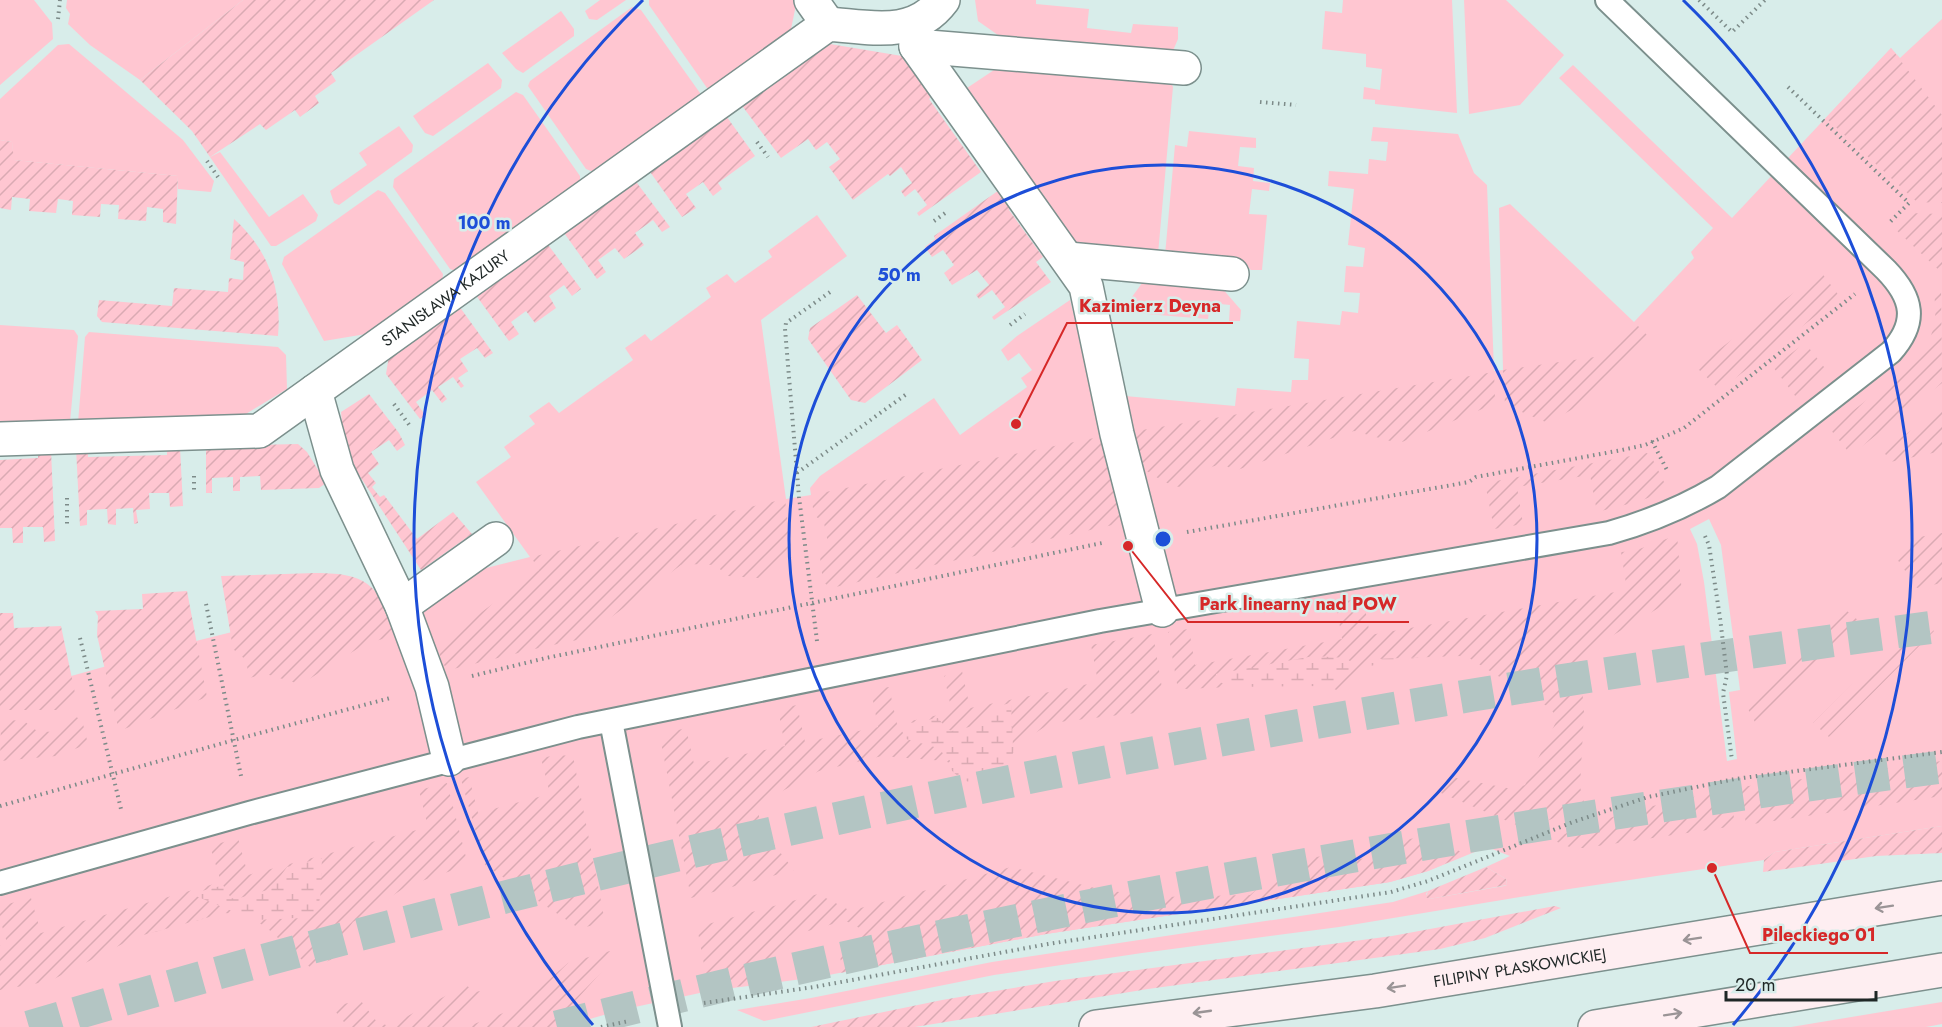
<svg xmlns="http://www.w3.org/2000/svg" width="1942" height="1027" font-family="Jost,sans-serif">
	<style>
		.green { fill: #ffc6d1; fill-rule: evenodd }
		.wetland { fill: url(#wetland-marsh) }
		.garden { fill: url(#garden-furrows) }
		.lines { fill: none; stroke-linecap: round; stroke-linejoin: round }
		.motorway-tunnel { stroke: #b3c5c3; stroke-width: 33; stroke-dasharray: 33 16; stroke-linecap: butt }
		.service-casing { stroke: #7c908d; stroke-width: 26 }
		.minor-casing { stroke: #7c908d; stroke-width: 36 }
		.secondary-casing { stroke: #7c908d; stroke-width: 36 }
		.path { stroke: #7d8b89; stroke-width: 4; stroke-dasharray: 1.5 4.5; stroke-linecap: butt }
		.service { stroke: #fff; stroke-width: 22 }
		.minor { stroke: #fff; stroke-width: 33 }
		.secondary { stroke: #feeef1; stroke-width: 33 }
		.oneway { stroke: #9a9496 }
		.ring { fill: none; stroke: #1d4ed8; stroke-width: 3 }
		.labels { text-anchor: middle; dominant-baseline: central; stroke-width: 5; stroke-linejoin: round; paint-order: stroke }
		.street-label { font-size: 16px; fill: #1f2726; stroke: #d8edea }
		.centre { fill: #1d4ed8; stroke: #d8edea; stroke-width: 3 }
		.ring-label { font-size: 18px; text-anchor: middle; font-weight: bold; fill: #1d4ed8; stroke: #d8edea; stroke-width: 5; stroke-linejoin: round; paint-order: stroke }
		.leader { fill: none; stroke: #d62828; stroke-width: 2 }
		.callout-dot { fill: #d62828; stroke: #d8edea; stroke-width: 2 }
		.callout-label { font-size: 18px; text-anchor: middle; font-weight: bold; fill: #d62828; stroke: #d8edea; stroke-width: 5; stroke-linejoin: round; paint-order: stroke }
	</style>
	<defs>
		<pattern id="wetland-marsh" width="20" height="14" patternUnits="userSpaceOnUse" patternTransform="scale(1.5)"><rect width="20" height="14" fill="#ffc6d1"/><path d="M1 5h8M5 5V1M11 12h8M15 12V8" fill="none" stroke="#daaab3"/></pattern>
		<pattern id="garden-furrows" width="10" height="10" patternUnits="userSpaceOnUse" patternTransform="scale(1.5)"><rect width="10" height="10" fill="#ffc6d1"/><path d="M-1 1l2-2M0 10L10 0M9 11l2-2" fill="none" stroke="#daaab3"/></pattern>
	</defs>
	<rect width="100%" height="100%" fill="#d8edea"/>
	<path class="green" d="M0 0H34L52 23 53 39 0 85Z
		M67 0H243L140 80 90 45 68 24 70 14 66 8Z
		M600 0H626L597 20 589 19 585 11Z
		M649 0H797L790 34 713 89 707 88 649 5Z
		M975 0H1036V4L1089 9 1087 28 1131 33 1133 24 1178 27V39L1172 53 1072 42 1005 40 978 21Z
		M1343 0H1452L1457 113 1375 104V100L1363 99 1364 87 1380 90 1382 69 1366 67V54L1322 49 1325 11 1342 13Z
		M1464 0H1506L1564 55 1520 105 1469 114Z
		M632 7 641 10 700 93V99L596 173 586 169 528 86 530 81Z
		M561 11 574 29V36L523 73 516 69 502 53Z
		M1942 19V826L1775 852 1764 860 1569 889 1339 927 1142 953 994 975 764 1021 737 1010 811 998 992 962 1393 902 1428 891 1426 894 1429 899 1504 886 1507 885 1506 879 1486 867 1510 856 1487 847 1428 871 1390 882 1046 934 818 977 709 991 621 1010 562 1027H0V696L196 641 530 557 476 482 511 457 504 447 535 424 529 416 549 402 559 413 633 360 625 348 645 334 651 341 711 297 706 288 727 274 735 283 772 257 768 251 817 215 847 256 761 320 786 499 811 495 810 488 820 476 934 398 960 435 1027 387 1021 378 1032 370 1019 353 1008 361 1001 350 1017 336 1070 300 1105 436 1125 396 1235 406 1237 388 1291 392 1292 380H1308L1309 359 1294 358 1297 321 1340 325 1342 311 1358 313 1360 293 1344 292 1346 266 1363 267 1365 248 1348 245 1354 189 1328 186 1329 171 1368 174 1369 159 1386 161 1388 142 1371 141 1373 127 1458 134 1474 173 1487 185 1494 371 1503 370 1499 208 1510 204 1634 322 1694 258 1691 252 1713 228 1559 78 1573 65 1732 218 1891 48 1900 58ZM1709 519 1721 545 1740 690 1729 692 1737 759 1727 761 1704 582 1697 544 1690 529Z
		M69 44 183 140 214 181 211 192 178 189V176L13 160 12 142 0 140V99L58 45Z
		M488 63 502 80 501 88 433 136 425 133 413 116Z
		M1000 66 1170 81 1173 87 1158 254 1090 249 1071 240 964 90Z
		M516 92 523 95 580 176V185L458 272 450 269 393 187 394 179Z
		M399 126 413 145 412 152 339 205 334 203 330 191 367 165 359 153Z
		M1189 131 1256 138V148L1240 147 1238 166 1254 168 1253 181 1270 183 1269 191 1252 189 1249 214 1267 215 1262 270H1251L1241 261 1165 255 1175 145 1187 147Z
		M220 152 269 217 303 194 318 215 316 221 276 246H271L210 157Z
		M378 190 385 193 443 274 442 284 372 333 324 341 282 264 284 257Z
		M1145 279 1221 287 1241 310 1240 321H1229L1230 305 1210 303 1208 319 1121 312Z
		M0 325 74 330 78 336 70 422 0 425Z
		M89 332 278 347 286 355 287 389 241 417 78 423 85 337Z
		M1942 1002V1024L1926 1027H1791Z"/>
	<path class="wetland" d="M1652 610 1651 613 1644 617 1353 669 1339 681 1324 686 1230 687 1213 678V668Z
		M1150 701 1131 716 1128 707 1023 728 1013 739C1014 745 1015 752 1011 757 1004 767 977 785 966 781 954 777 944 760 936 750L696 771 898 726 1011 703Z
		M368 846 321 892 318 908 309 917 256 921 244 913 236 910 136 937 190 894Z"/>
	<path class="garden" d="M243 0H434L331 73 336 81 315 96 319 103 300 117 295 110 266 130 260 124 210 157 192 131 140 80Z
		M824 43 908 57 934 94 929 99 981 172 919 216 917 213 927 205 915 189 905 197 901 191 912 183 901 167 890 176 888 174 853 200 829 167 840 159 827 142 816 150 808 139 781 158 740 103Z
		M1891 48 1942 115V203L1917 202 1826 118Z
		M724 113 755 156 718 183 722 189 713 196 703 182 686 194 696 208 682 217 648 169Z
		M0 140 12 142 14 160 178 176 176 224 163 222V209L147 207 146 221 118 219 119 205 101 204 100 217 72 215 73 201 58 199 56 213 29 211 30 199 12 197 11 210 0 208Z
		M634 179 670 227 662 232 653 220 635 233 644 245 624 259 615 248 598 260 606 272 597 279 562 230Z
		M1002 188 1015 205 1009 210 1043 257 1036 262 1051 282 994 320 992 317 1005 307 992 290 979 299 976 295 989 285 977 270 952 285 944 273 954 265 943 250 932 257 925 247 935 239 934 236Z
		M1907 213 1942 214V273L1894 228Z
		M234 219C269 250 282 290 278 336L102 322 97 316 99 300 172 306 174 288 228 292 229 278 243 280 244 262 230 259Z
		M546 242 581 289 572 296 564 285 549 296 556 308 535 323 526 311 511 322 519 334 509 341 475 294Z
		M1821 272 1840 297 1720 390 1696 367Z
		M1941 288 1942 383 1851 455 1830 429C1847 415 1864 402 1881 389 1915 362 1942 343 1934 295Z
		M857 295 886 333 897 325 922 360 865 403 851 400 808 339 810 328Z
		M459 306 493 353 485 358 477 348 460 359 468 371 458 378 464 386 461 388 453 377 438 387 447 399 442 403 432 390 416 402 425 415 420 419 386 374 389 356Z
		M1634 322 1651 339 1618 366 1587 401 1548 423 1505 405 1503 370 1602 356Z
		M1805 343 1828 372 1796 397 1773 367Z
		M1494 372 1495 399 1492 405 1402 442H1394L1354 431 1237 470C1231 470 1226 464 1220 465 1198 467 1199 488 1181 487 1169 487 1153 474 1143 469L1130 432Z
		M369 394 399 433 405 445 397 451 389 440 371 452 379 464 368 473 376 483 372 487 380 497 384 495 417 539 453 512 472 534 421 570 348 458 343 433 341 412Z
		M1942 409V451L1890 462 1883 450Z
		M1104 436 1126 522 831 588 823 582 820 557 828 543 824 523 814 515 811 495Z
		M298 444 307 452 326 483 319 488 261 490 260 476 240 477V491H233V477L212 478V493H206V446Z
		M167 447H180L183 506 170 507 169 493H149L150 509 136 510 138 523 134 524 133 508 116 509V525L108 524 107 509 87 510V525L80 526 76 448H88V457L167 455Z
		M38 450H51L55 541 44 542 43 527H23V543H13L12 528H0V460L38 458Z
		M1647 453 1652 458 1668 490 1640 501 1597 512 1590 475 1517 487 1523 524 1494 529 1485 483Z
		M785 499 792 557 762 578H758L728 576 715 565 688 564 681 565 582 639 543 647 453 669 443 665 438 649 442 641 539 570 531 557Z
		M1942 533V583L1917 588 1897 559 1908 539Z
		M1677 535 1682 594 1595 646 1585 659 1581 675 1584 712 1580 787 1585 806 1526 829 1441 793 1446 781 1451 777 1512 789 1525 785 1556 722 1555 715 1550 708 1469 658 1461 656 1374 659 1366 665 1343 693 1332 688 1349 671 1351 662 1346 658 1314 656 1216 674V680L1230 687 1184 689 1177 684 1168 632 1189 629 1195 665 1342 639 1336 603 1363 598 1370 635 1627 590 1621 552 1634 551Z
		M315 573C372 573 376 587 400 634L365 644 306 681 296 683 266 674 249 678 246 660 233 649 221 576Z
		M187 591 207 697 119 731 97 635 98 616 95 611 143 609 142 594Z
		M1847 611 1859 621 1757 726 1748 709Z
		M0 613H13L14 628 61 626 75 693C74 701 65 710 57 710H0Z
		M1921 617 1934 631 1829 737 1813 723Z
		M1153 634 1162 688 1159 694 1136 713 1051 723 1013 747 1011 703 993 707 982 724 952 731 947 729 938 718 899 725 906 739 938 748 954 765 945 761 882 756 819 771 766 800 759 810V822L761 828 794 870 691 898 660 737 663 734 686 728 694 764 785 746 778 709 797 705 805 742 878 727 871 690 889 687 897 724 952 712 944 676 962 671 970 708 1098 682 1091 645Z
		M74 716 82 720 88 744 56 756 0 761 1 723 8 720 24 721 37 731 53 732Z
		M557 755 573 756 605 922 582 928 577 927 485 865 461 779 469 777 478 813 550 794 541 758Z
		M1942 761V796L1746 825 1741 787Z
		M447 783 468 865 407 886 353 922 347 930 338 956 312 969 266 927 254 920 305 918 313 915 320 905 322 858 287 867 271 889 236 899 231 898 223 885 191 894 239 914 224 913 136 937 50 981 0 990V946L7 943 0 919V906L31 898 41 933 221 882 210 846 238 838 248 875 428 827 419 790Z
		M1730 789 1735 826 1584 848H1572L1550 839 1630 811Z
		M1942 826V853L1876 856 1763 872 1764 860 1775 852Z
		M1432 835 1466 855 1428 871 1390 882 1046 934 840 973 843 970 840 957V951L865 931 848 922H840L790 936 785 941 755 984 709 991 697 927 818 894 847 909H857L1011 867 1103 890 1160 897 1250 895 1289 862 1344 852 1360 859 1393 852 1404 840Z
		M1486 867 1506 879 1507 885 1429 899 1426 897 1428 891Z
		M1555 906 1561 908 1485 938 1440 949 1148 989 915 1027H811L942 1000 1055 981 1392 936Z
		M610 951 612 960 570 1007 563 1027H466L517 1008 568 963Z
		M466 985 475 992 486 990 444 1027H348L331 1006 361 1001 377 1022 389 1026Z"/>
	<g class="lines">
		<path class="motorway-tunnel" d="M29 1027C457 901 891 798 1330 720 1533 683 1737 653 1942 626
			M557 1027C1011 910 1477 827 1942 767"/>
		<defs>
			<path id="service" d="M611 721 670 1027
				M0 883 249 813 578 727 1100 621 1609 533C1648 522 1683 508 1718 487L1891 352C1918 322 1913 298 1886 270L1607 0"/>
			<g id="minor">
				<path d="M811 0 828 24"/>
				<path d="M916 32V46L1184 68"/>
				<path d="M916 46 1086 286 1117 434 1162 610"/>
				<path d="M1068 259 1232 274"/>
				<path d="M315 391 337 470 402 606 432 687 449 759"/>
				<path id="s1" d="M0 439 259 431 828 24C870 27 914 39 943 0"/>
				<path d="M402 606 496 539"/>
			</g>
			<g id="secondary">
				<path id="s2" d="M1096 1027 1375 991 1942 898"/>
				<path d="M1595 1027 1942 970"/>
			</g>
		</defs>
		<use href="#service" class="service-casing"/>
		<use href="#minor" class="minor-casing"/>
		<use href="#secondary" class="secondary-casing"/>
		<path class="path" d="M1699 0 1732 32 1765 0
			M58 19 60 0
			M1788 87 1909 203 1890 222
			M1260 102 1296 105
			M757 142 768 157
			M207 161 218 177
			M934 221 948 211
			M1010 325 1025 314
			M394 404 410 426
			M1652 441 1668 472
			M797 473 908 393
			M194 476V493
			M67 498V526
			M1187 532 1469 482 1476 477 1622 450 1645 445 1675 432 1684 428 1855 294
			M1705 536 1709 545 1720 618 1727 675 1723 693 1732 760
			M206 604 241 776
			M80 638 121 809
			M817 641 799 497 785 329 786 323 833 290
			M472 676 546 658 1102 543
			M0 806 234 740 390 698
			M704 1003 814 987 1048 944 1391 892 1428 881 1573 822 1648 797 1735 779 1942 752
			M601 1027 629 1021"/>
		<use href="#service" class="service"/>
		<use href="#minor" class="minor"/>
		<use href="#secondary" class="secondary"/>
	</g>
	<defs><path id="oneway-shaft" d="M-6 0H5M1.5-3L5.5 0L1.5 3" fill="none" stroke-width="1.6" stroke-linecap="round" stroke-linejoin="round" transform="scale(1.5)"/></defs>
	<g class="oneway">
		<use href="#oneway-shaft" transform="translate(1884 907) rotate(171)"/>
		<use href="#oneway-shaft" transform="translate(1692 939) rotate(171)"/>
		<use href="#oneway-shaft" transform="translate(1396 987) rotate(171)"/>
		<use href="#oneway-shaft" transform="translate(1202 1012) rotate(172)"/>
		<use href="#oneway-shaft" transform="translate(1673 1014) rotate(-9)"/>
	</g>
	<g class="ring">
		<circle cx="1163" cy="539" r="374"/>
		<path d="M593 1025A749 749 0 0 1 643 0M1683 0A749 749 0 0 1 1733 1025"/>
	</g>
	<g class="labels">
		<g class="street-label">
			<text stroke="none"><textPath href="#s1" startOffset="488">STANISŁAWA KAZURY</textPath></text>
			<text stroke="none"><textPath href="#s2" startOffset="428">FILIPINY PŁASKOWICKIEJ</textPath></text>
		</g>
	</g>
	<circle cx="1163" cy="539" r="9" class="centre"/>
	<g class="ring-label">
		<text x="484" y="229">100 m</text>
		<text x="899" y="281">50 m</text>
	</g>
	<path class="leader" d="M1016 424L1067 323H1233M1128 546L1188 622H1409M1712 868L1750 953H1888"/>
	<g class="callout-dot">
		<circle cx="1016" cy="424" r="6"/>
		<circle cx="1128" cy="546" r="6"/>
		<circle cx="1712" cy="868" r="6"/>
	</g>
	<g class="callout-label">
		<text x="1150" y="312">Kazimierz Deyna</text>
		<text x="1298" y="610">Park linearny nad POW</text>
		<text x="1819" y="941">Pileckiego 01</text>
	</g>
	<path d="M1726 991v9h150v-9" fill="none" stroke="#1f2726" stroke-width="3"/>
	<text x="1735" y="991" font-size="18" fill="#1f2726" stroke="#d8edea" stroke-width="4.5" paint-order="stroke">20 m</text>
</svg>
